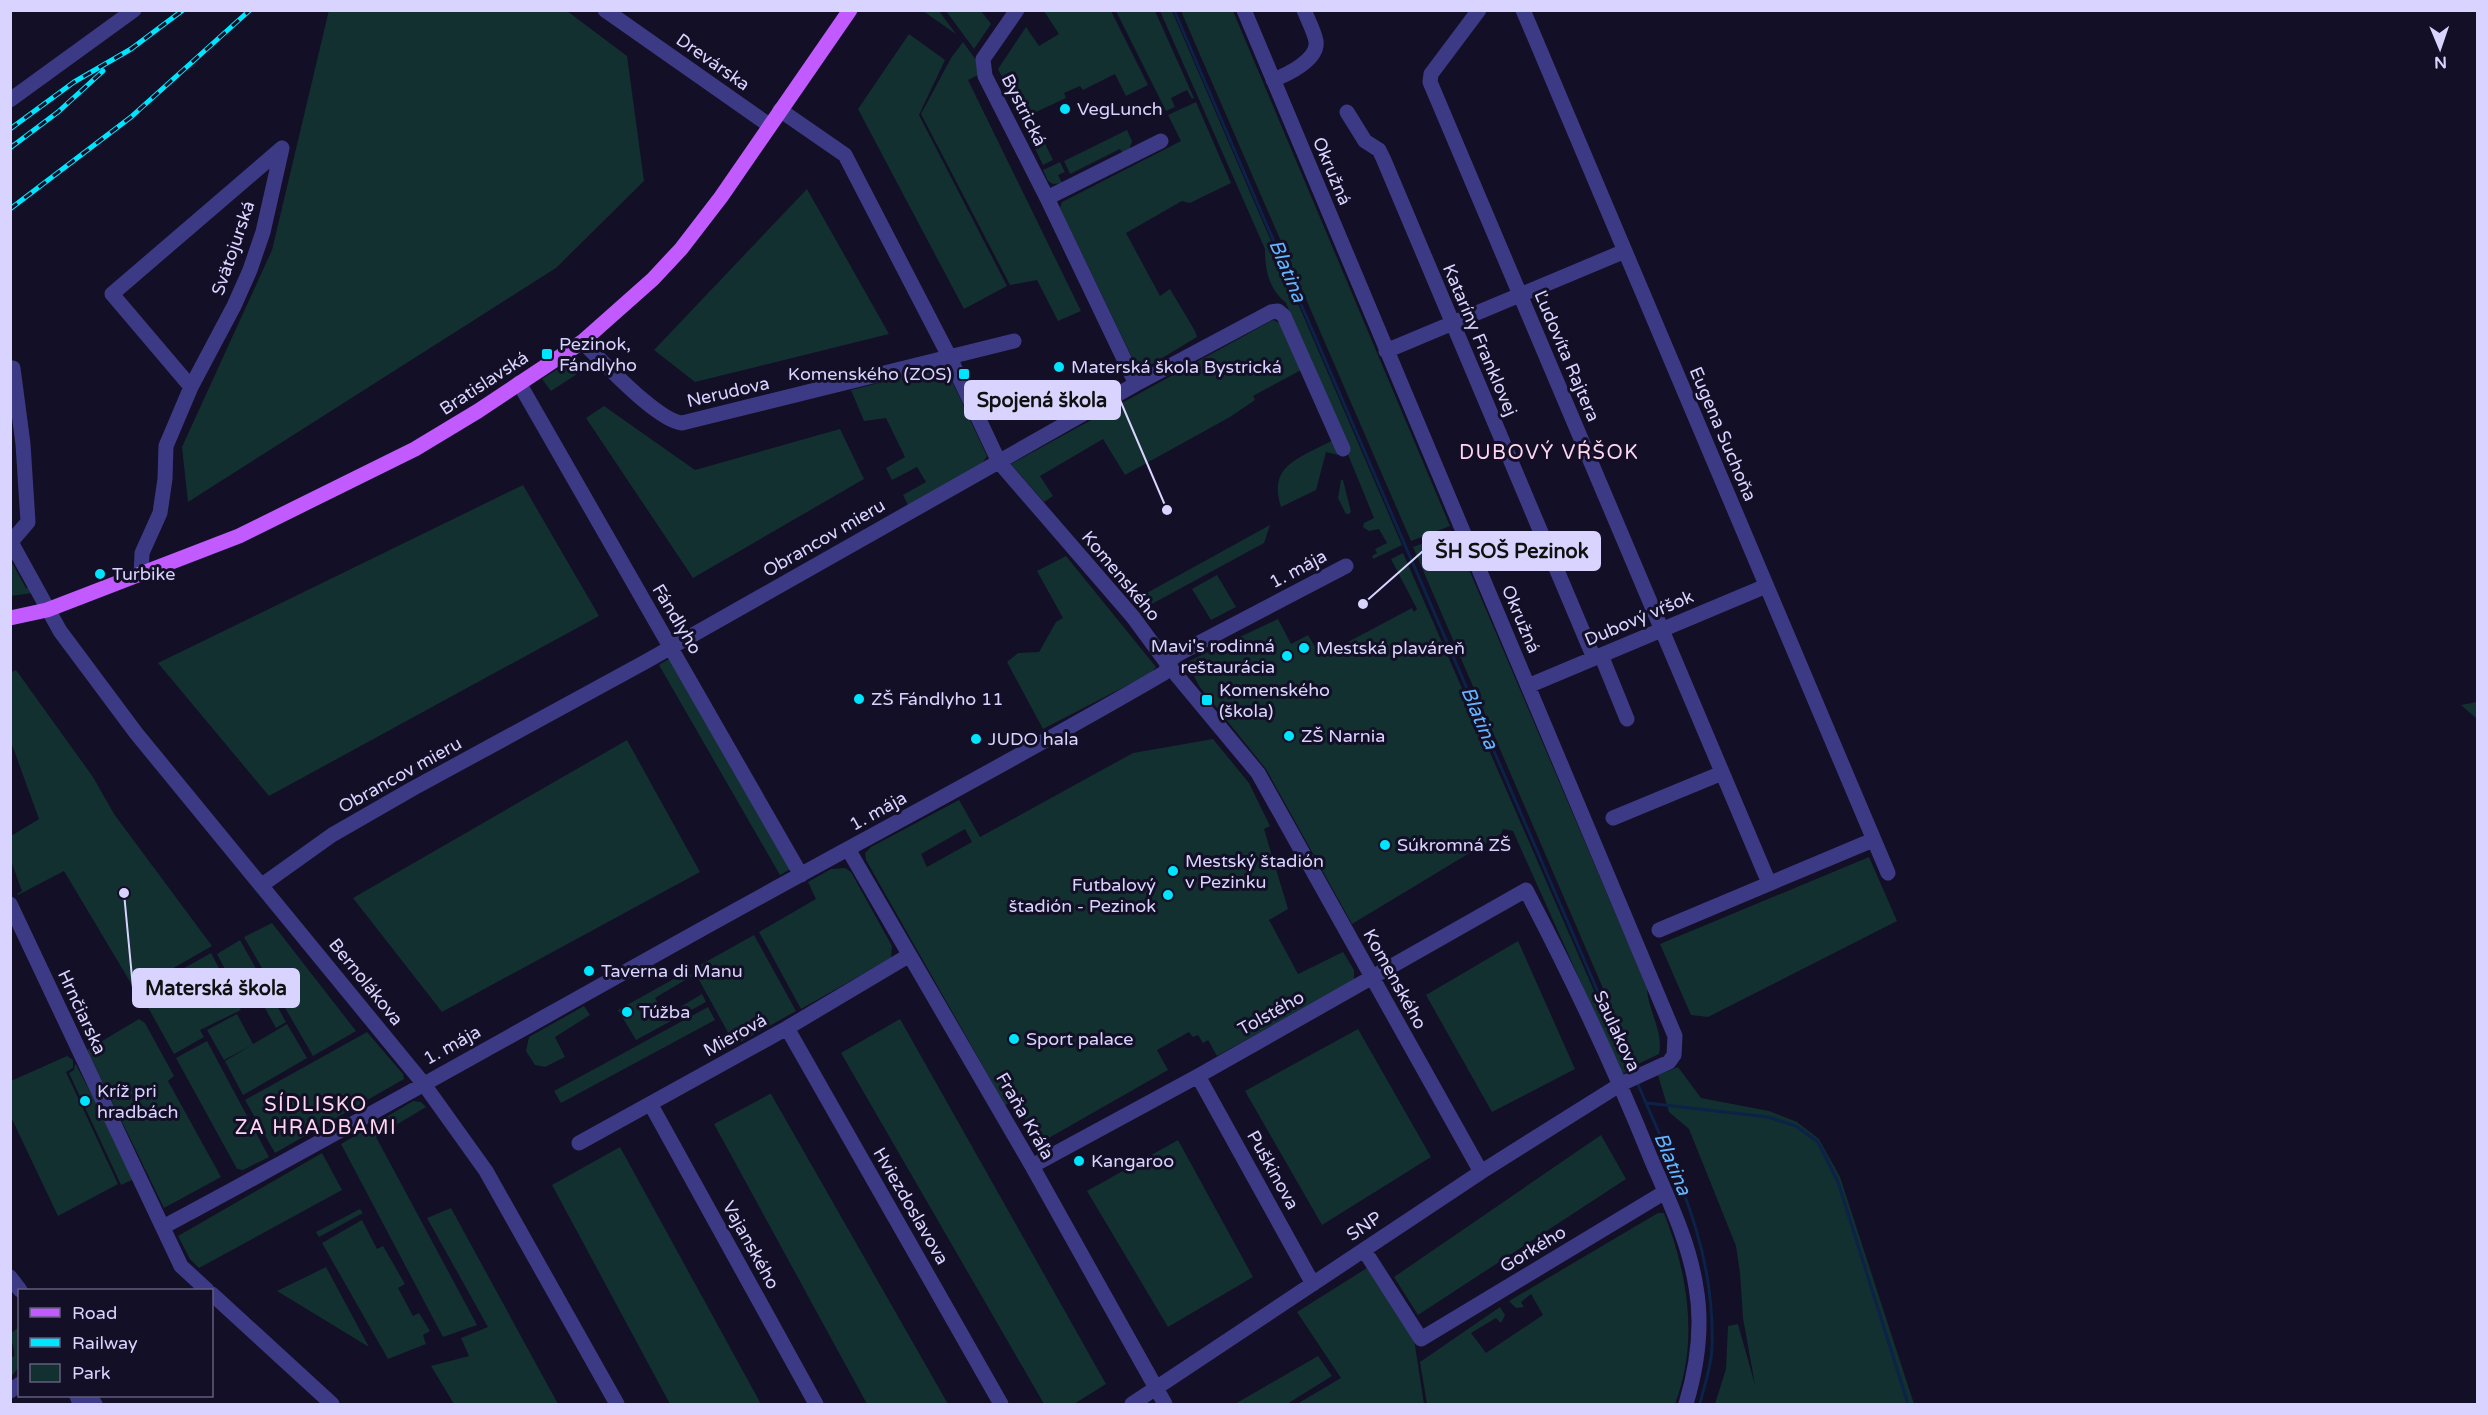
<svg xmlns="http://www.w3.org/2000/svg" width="2488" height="1415" font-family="'Varela Round',sans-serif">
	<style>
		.green { fill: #12302f; fill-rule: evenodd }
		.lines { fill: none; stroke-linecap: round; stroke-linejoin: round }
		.stream { stroke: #0c2248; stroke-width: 3 }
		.minor { stroke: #3d3a85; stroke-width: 15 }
		.major { stroke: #c25bff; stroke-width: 15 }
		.rail-casing { stroke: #00e5ff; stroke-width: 5 }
		.rail { stroke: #130f26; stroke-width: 3; stroke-dasharray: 9; stroke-linecap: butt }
		.poi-dot { fill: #00e5ff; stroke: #130f26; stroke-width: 2 }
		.labels { text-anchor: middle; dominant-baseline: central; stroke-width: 6; stroke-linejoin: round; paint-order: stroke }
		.street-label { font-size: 18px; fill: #d9d4ff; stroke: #130f26 }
		.poi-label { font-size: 18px; fill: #d9d4ff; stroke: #130f26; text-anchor: start }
		.water-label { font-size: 20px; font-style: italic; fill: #62b6ff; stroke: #130f26 }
		.neighbourhood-label { font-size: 20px; letter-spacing: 1.5px; fill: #ffd6f0; stroke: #130f26 }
		.leader { fill: none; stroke: #d9d4ff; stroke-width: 2 }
		.callout-dot { fill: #d9d4ff; stroke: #130f26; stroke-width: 2 }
		.callout { fill: #d9d4ff; stroke: #d9d4ff; stroke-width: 2 }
		.callout-label { font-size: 20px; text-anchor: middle; font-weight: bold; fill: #111 }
	</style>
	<rect width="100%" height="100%" fill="#130f26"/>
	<path class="green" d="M329 10 567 11 627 56 644 181 556 268 188 502 182 447 272 250Z
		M923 11H939L956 34Z
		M946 11H981L991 24 974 49Z
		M1044 11H1111L1148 85 1126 96 1115 74 1083 90 1080 86 1064 93 1066 98 1023 118 998 69 1026 27 1039 46 1059 34Z
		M1116 11H1155L1194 98 1192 99 1187 90 1171 98 1175 107 1166 111Z
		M1160 11H1172L1402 545 1373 559 1372 556 1377 553 1375 549 1387 543 1379 529 1369 531 1363 527 1364 523 1374 518 1286 303C1269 289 1265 271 1265 249Z
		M1181 11H1233L1450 526 1411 541Z
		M909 34 945 60 919 115 1007 286 964 309 858 109Z
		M963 42 976 60 980 74 968 80 1081 311 1058 321 1037 280 1010 285 921 114 951 58Z
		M1196 102 1231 183 1190 203 1182 201 1126 233 1160 296 1170 289 1195 331 1197 337 1139 372 1060 208 1062 202 1181 141 1168 115Z
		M1034 121 1053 160 1043 165 1024 126Z
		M1127 130 1132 141 1129 151 1124 155 1120 149 1070 174 1064 161Z
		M1060 162 1065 172 1058 175 1062 183 1053 184 1048 181 1043 170Z
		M807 189 889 334 695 382 654 350Z
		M1273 320 1282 324 1303 369 1253 396 1255 400 1230 417 1125 475 1103 439 1040 476 1053 496 1044 502 1011 464Z
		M569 362 577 374 551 391 542 379Z
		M945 366 987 456 981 465 909 507 903 495 926 482 917 467 892 480 886 468 905 457 886 418 864 421 851 390Z
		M604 406 695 470 840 429 864 479 693 578 586 418Z
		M1333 440 1338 455 1326 452 1316 490 1281 507C1267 464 1301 458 1333 440Z
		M1341 480H1343L1351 512 1349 514H1346L1338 498Z
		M523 485 599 616 269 796 158 663Z
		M1270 525 1264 543 1150 605 1134 600Z
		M1453 532 1647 988C1648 1011 1664 1032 1659 1054L1636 1065 1413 547Z
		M1403 553 1629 1071 1622 1074 1513 831 1503 829 1501 834 1352 924 1266 769 1199 686 1187 662 1278 619 1291 644 1308 635 1318 652H1329L1412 608 1414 612 1417 609 1391 559Z
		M1066 556 1156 667 1151 673 1043 729 1007 662 1018 653 1039 652 1056 622 1063 618 1037 571Z
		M10 559 26 588 34 589 32 593 11 596Z
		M1217 575 1236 607 1211 620 1192 589Z
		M672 657 792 868 780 875 659 665Z
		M16 670 93 777 114 814 212 946 135 990 64 871 18 895 17 894 22 891 11 861V836L39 819 11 742V672Z
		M2477 702H2478L2477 719 2461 705Z
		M1213 739 1249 783 1270 826 1264 829 1288 909 1269 920 1298 974 1343 952 1354 970V980L1217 1056 1208 1040 1203 1043 1198 1035 1193 1037 1189 1032 1157 1050 1168 1070 1047 1139 1008 1104 1005 1105 866 860 865 853 871 847 959 800 980 837 1133 753ZM965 829 972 842 927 867 921 854Z
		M627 740 700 872 442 1012 353 898Z
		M1869 857 1897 921 1708 1017 1691 1015 1660 944Z
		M845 868 851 872 892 946 891 958 801 1009 759 932 816 899 808 882 831 869Z
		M272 923 356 1031 313 1056 244 937Z
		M754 935 796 1011 735 1045 693 969Z
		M240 940 286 1022 276 1028 255 990 240 998 217 954Z
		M1518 941 1575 1069 1492 1112 1426 995Z
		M211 953 241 1010 200 1030 204 1037 174 1054 140 993Z
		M688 971 692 976 655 998 665 1016 702 994 706 1002 636 1040 618 1010Z
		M584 1006 590 1015 555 1037 565 1057 545 1067 535 1065 526 1051 529 1037Z
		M708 1007 715 1020 561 1103 554 1091Z
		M237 1014 253 1044 287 1024 307 1058 243 1095 225 1061 252 1045 224 1060 207 1030Z
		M139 1019 145 1023 174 1076 168 1081 221 1177 164 1208 87 1050Z
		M900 1019 1106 1384 1074 1404H1044L841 1053Z
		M1358 1029 1431 1157 1322 1225 1245 1091Z
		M367 1032 403 1074 404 1079 275 1153 245 1100Z
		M207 1041 269 1157 243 1170 237 1169 176 1058Z
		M67 1056 73 1060V1068L66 1072 118 1184 58 1216 11 1117V1081Z
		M75 1063 136 1178 121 1185 69 1073 74 1070Z
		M1678 1067 1701 1098 1769 1111 1797 1122 1819 1139 1840 1177 1914 1404H1715L1726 1369 1728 1326 1738 1324 1755 1385 1743 1318 1740 1273 1736 1246 1689 1129 1669 1112 1658 1075Z
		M770 1094H771L948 1404H867L714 1124Z
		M413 1101 421 1102 426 1107 376 1137 477 1325 443 1337 341 1144Z
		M1601 1135 1626 1179 1418 1315 1394 1277Z
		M1178 1140 1253 1277 1168 1327 1087 1191Z
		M620 1147 761 1404H670L552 1185Z
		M322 1153 342 1190 199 1268 190 1259 178 1236Z
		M451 1208 558 1404H454L431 1366 469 1356 461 1338 488 1327 427 1218Z
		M360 1209 363 1213 319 1237 316 1232Z
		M1658 1213H1664C1688 1274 1699 1342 1675 1404H1427L1420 1362 1500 1307 1505 1315 1501 1323 1496 1318 1471 1333 1486 1353 1543 1315 1531 1294 1521 1302 1524 1307 1516 1308 1509 1301Z
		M362 1220 377 1249 383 1246 405 1284 398 1288 413 1316 419 1313 430 1331 423 1335 426 1344 388 1359 322 1243Z
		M326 1267 369 1347 277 1291Z
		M1367 1268 1414 1339 1424 1404H1297L1341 1378 1297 1312Z
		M19 1327V1367L11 1377V1358L14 1356C15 1346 10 1341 11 1333Z
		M1318 1356 1332 1376 1287 1404H1235Z"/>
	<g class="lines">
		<path class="stream" d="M1174 10 1633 1073
			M1637 1082C1675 1172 1715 1245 1712 1346 1712 1365 1704 1386 1700 1404
			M1647 1103 1768 1117 1796 1126 1818 1142 1838 1182 1908 1404"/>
		<path class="minor" d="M605 10 769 125
			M1017 10 983 59 985 76 1047 198 1136 384
			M1479 10 1431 74 1430 82 1769 883
			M1523 10 1888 873
			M1273 80C1286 75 1319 60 1316 41 1314 31 1308 20 1304 10
			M10 100 134 10
			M780 110 845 155 950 358 999 462 1133 617 1169 666 1258 773 1481 1172
			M1347 112 1365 141 1379 150 1383 158 1594 658
			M1047 198 1161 141
			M582 342C603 361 657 421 682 423L1014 341
			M1386 351 1625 251
			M519 383 801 875
			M191 387 112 294 282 148
			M11 542 60 631 136 733 423 1083 486 1171 617 1404
			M10 543 28 522 23 444 13 368
			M141 575 142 553 160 513 165 479 166 446 191 387 234 306 250 270 263 232 282 148
			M1601 655 1627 719
			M1528 686 1766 586
			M1613 818 1722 773
			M848 849 1032 1166 1165 1404
			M262 885 332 835 412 789 645 662 1136 384 1271 312 1278 311 1284 316 1343 449
			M10 904 181 1266 207 1290
			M1659 930 1873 840
			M787 1028 1001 1404
			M1198 1076 1313 1284
			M651 1105 816 1404
			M579 1143 787 1028 908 956
			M1032 1166 1198 1076 1526 890C1572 978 1614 1067 1651 1159 1669 1201 1689 1242 1696 1287 1703 1326 1697 1367 1686 1404
			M163 1227C347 1129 529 1025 711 924 862 840 1015 760 1164 673L1173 658 1180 653 1346 566
			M1364 1250 1421 1339 1665 1192
			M10 1277 20 1290
			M212 1294 332 1404
			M10 1391 20 1384
			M77 1396 80 1404
			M89 1396 95 1404
			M1132 1404 1481 1172 1621 1084 1669 1062 1674 1055 1675 1036 1244 10"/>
		<path class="major" d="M10 618 47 610 239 536 415 449 478 411 582 342 653 279 681 249 721 197 850 10"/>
		<defs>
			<path id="rail" d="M10 129 74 82 131 49 183 10
				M10 148 58 112 103 71
				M10 209 131 117 250 10"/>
		</defs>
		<use href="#rail" class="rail-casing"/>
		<use href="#rail" class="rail"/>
	</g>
	<g class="poi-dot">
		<circle cx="1065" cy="109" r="6"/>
		<rect x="541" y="348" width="12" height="12" rx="3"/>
		<circle cx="1059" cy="367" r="6"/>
		<rect x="958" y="368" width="12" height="12" rx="3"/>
		<circle cx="100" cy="574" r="6"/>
		<circle cx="1304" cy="648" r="6"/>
		<circle cx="1287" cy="656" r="6"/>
		<circle cx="859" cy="699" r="6"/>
		<rect x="1201" y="694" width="12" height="12" rx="3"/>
		<circle cx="1289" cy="736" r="6"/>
		<circle cx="976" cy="739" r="6"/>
		<circle cx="1385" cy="845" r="6"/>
		<circle cx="1173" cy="871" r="6"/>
		<circle cx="1168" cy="895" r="6"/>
		<circle cx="589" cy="971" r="6"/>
		<circle cx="627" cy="1012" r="6"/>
		<circle cx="1014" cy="1039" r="6"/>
		<circle cx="85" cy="1101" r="6"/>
		<circle cx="1079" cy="1161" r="6"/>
	</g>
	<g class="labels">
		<g class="street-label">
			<text transform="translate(713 62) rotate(35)">Drevárska</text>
			<text transform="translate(1024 110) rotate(63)">Bystrická</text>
			<text transform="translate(1332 171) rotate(67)">Okružná</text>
			<text transform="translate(233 248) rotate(-71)">Svätojurská</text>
			<text transform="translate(1480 340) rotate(67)">Kataríny Franklovej</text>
			<text transform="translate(1567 356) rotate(67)">Ľudovíta Rajtera</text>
			<text transform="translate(484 383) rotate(-33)">Bratislavská</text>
			<text transform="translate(728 392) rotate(-13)">Nerudova</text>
			<text transform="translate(1723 434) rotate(67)">Eugena Suchoňa</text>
			<text transform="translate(824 538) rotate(-30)">Obrancov mieru</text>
			<text transform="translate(1298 569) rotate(-28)">1. mája</text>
			<text transform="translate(1121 576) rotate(50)">Komenského</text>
			<text transform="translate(1639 618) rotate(-23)">Dubový vŕšok</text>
			<text transform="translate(677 619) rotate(59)">Fándlyho</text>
			<text transform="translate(1521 619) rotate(67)">Okružná</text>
			<text transform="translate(400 775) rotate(-29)">Obrancov mieru</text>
			<text transform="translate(878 811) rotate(-29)">1. mája</text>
			<text transform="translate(1395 979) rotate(61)">Komenského</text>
			<text transform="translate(366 982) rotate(51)">Bernolákova</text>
			<text transform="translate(82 1012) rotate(65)">Hrnčiarska</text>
			<text transform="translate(1271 1013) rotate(-29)">Tolstého</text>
			<text transform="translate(1617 1031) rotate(65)">Saulakova</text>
			<text transform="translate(735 1035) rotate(-29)">Mierová</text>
			<text transform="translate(452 1045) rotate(-29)">1. mája</text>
			<text transform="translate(1025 1116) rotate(60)">Fraňa Kráľa</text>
			<text transform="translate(1273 1170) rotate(61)">Puškinova</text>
			<text transform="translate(911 1206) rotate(60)">Hviezdoslavova</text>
			<text transform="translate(1364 1226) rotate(-34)">SNP</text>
			<text transform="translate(751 1245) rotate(61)">Vajanského</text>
			<text transform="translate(1533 1249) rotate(-31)">Gorkého</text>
		</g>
		<g class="poi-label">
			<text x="1077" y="109">VegLunch</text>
			<text x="559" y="344">Pezinok,<tspan x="559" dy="21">Fándlyho</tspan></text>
			<text x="1071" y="367">Materská škola Bystrická</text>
			<text x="952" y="374" text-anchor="end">Komenského (ZOS)</text>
			<text x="112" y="574">Turbike</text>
			<text x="1275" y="646" text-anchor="end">Mavi's rodinná<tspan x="1275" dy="21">reštaurácia</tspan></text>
			<text x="1316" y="648">Mestská plaváreň</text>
			<text x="1219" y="690">Komenského<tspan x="1219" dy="21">(škola)</tspan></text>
			<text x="871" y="699">ZŠ Fándlyho 11</text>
			<text x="1301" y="736">ZŠ Narnia</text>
			<text x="988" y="739">JUDO hala</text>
			<text x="1397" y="845">Súkromná ZŠ</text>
			<text x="1185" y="861">Mestský štadión<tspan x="1185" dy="21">v Pezinku</tspan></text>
			<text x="1156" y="885" text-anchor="end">Futbalový<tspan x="1156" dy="21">štadión - Pezinok</tspan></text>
			<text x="601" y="971">Taverna di Manu</text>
			<text x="639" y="1012">Túžba</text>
			<text x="1026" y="1039">Sport palace</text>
			<text x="97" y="1091">Kríž pri<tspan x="97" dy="21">hradbách</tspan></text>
			<text x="1091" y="1161">Kangaroo</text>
		</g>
		<g class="water-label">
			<text transform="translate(1287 271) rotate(67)">Blatina</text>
			<text transform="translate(1479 718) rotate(67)">Blatina</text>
			<text transform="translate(1672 1164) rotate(67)">Blatina</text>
		</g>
		<g class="neighbourhood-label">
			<text x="1549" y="453">DUBOVÝ VŔŠOK</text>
			<text x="316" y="1105">SÍDLISKO<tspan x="316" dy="23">ZA HRADBAMI</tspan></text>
		</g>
	</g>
	<path class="leader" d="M1167 510L1120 400M1363 604L1423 551M124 893L133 988"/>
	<g class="callout-dot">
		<circle cx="1167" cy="510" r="6"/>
		<circle cx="1363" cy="604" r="6"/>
		<circle cx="124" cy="893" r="6"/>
	</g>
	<g class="callout">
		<rect x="965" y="381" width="155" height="38" rx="6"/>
		<rect x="1423" y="532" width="177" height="38" rx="6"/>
		<rect x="133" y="969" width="166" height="38" rx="6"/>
	</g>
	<g class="callout-label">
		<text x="1042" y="407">Spojená škola</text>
		<text x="1512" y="558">ŠH SOŠ Pezinok</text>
		<text x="216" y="995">Materská škola</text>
	</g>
	<rect width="2488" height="1415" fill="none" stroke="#d9d4ff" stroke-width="24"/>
	<rect x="18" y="1289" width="195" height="108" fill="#130f26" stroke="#625e7d" stroke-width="1.5"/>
	<rect x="30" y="1308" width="30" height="9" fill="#c25bff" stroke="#625e7d" stroke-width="1.5"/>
	<text x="72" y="1319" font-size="18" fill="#d9d4ff">Road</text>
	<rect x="30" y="1338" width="30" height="9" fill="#00e5ff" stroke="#625e7d" stroke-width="1.5"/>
	<text x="72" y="1349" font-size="18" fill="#d9d4ff">Railway</text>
	<rect x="30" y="1364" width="30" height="18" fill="#12302f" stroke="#625e7d" stroke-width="1.5"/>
	<text x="72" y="1379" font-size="18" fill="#d9d4ff">Park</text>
	<g transform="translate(2440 48) rotate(178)" stroke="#130f26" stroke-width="4.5" paint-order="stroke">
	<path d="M0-4.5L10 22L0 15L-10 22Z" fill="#d9d4ff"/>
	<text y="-9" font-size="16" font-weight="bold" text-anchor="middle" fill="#d9d4ff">N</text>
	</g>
</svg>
